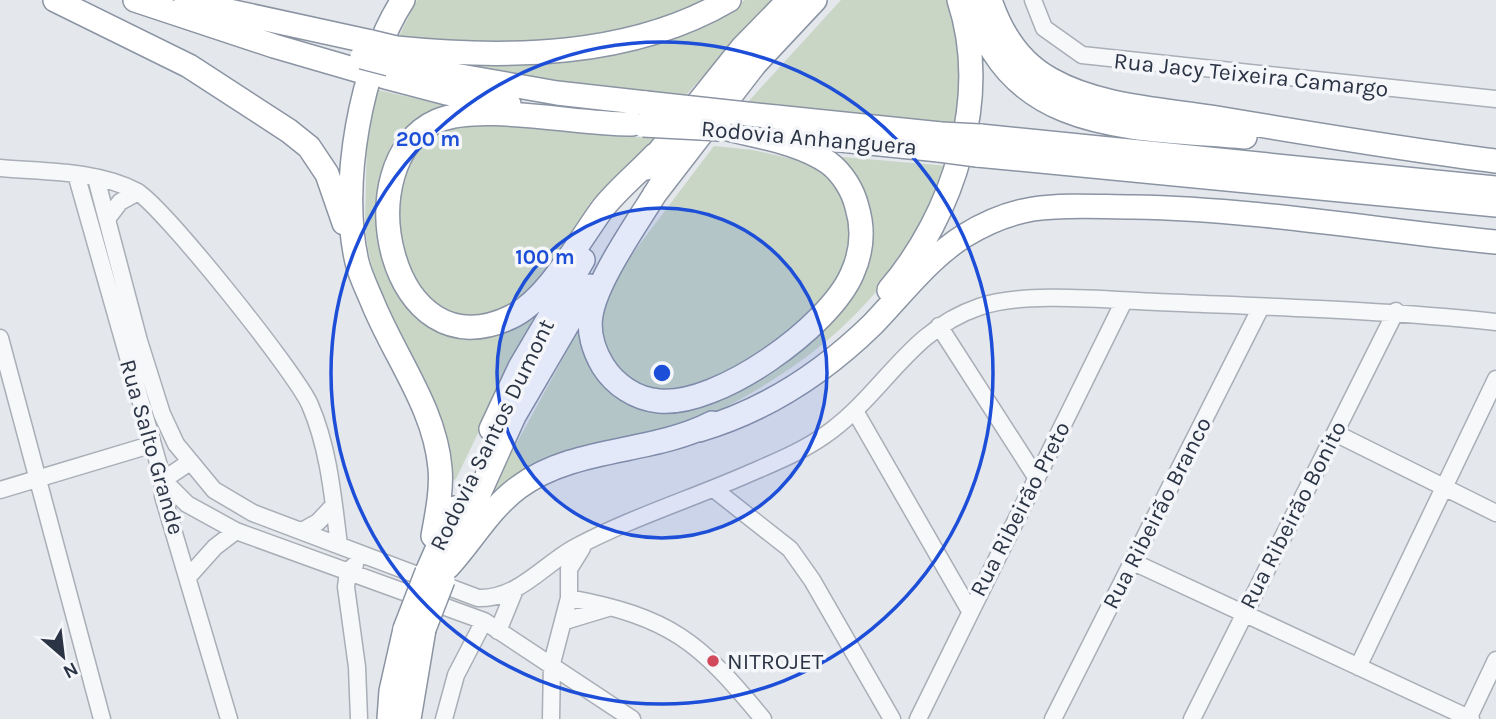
<svg xmlns="http://www.w3.org/2000/svg" width="1496" height="719" font-family="Karla,sans-serif">
	<style>
		.green { fill: #c9d6c5 }
		.lines { fill: none; stroke-linecap: round; stroke-linejoin: round }
		.minor-casing { stroke: #a9aeb7; stroke-width: 19 }
		.highway-casing { stroke: #8b94a3; stroke-width: 26 }
		.minor { stroke: #f7f8fa; stroke-width: 16 }
		.highway { stroke: #fff; stroke-width: 23 }
		.highway-bridge-casing { stroke: #8b94a3; stroke-width: 26; stroke-linecap: butt }
		.highway-bridge { stroke: #fff; stroke-width: 23 }
		.ring { fill: none; stroke: #1d4ed8; stroke-width: 3.5 }
		.poi-dot { fill: #d1495b; stroke: #f4f6f9; stroke-width: 2.5 }
		.labels { text-anchor: middle; dominant-baseline: central; stroke-width: 7; stroke-linejoin: round; paint-order: stroke }
		.street-label { font-size: 23px; fill: #2b3445; stroke: #f4f6f9 }
		.poi-label { font-size: 23px; fill: #2b3445; stroke: #f4f6f9; text-anchor: start }
		.centre { fill: #1d4ed8; stroke: #f4f6f9; stroke-width: 3.5 }
		.ring-label { font-size: 21px; text-anchor: middle; font-weight: bold; fill: #1d4ed8; stroke: #f4f6f9; stroke-width: 7; stroke-linejoin: round; paint-order: stroke }
	</style>
	<rect width="100%" height="100%" fill="#e4e7ec"/>
	<path class="green" d="M417 0H706C662 20 579 44 530 45 486 46 441 43 396 42Z
		M745 0H772L685 96 586 85 437 62 505 65 543 60 730 8Z
		M841 0H950L962 53 960 126 747 103Z
		M378 90 462 109 409 133 383 258C391 288 402 309 429 326L536 312 456 479 451 481 380 299 368 250 365 226 367 138Z
		M499 123 656 139 534 290 487 321 431 311 394 237 406 157 449 125Z
		M714 146 753 150 811 163 836 183 856 233 840 281 789 334 724 378 651 396 606 360 596 316 615 279 636 249Z
		M831 156 948 166C870 382 672 432 480 510L583 322 618 396 739 384 863 261Z"/>
	<g class="lines">
		<defs>
			<path id="minor" d="M1033 0 1044 28 1082 55 1496 99
				M0 168C44 172 95 170 136 191 162 205 297 374 310 405 329 449 333 498 339 545
				M76 174 163 480V496L229 719
				M96 178 139 341 162 414 176 444 214 490 253 513 478 598C518 599 542 566 574 548 630 518 691 499 748 474 778 461 806 450 832 430 886 389 911 330 979 307 1023 291 1109 300 1157 302 1270 307 1383 310 1496 322
				M107 219 120 202 138 192
				M939 326 1036 477
				M0 338 102 719
				M855 411 970 611
				M1335 433 1496 513
				M163 480 187 504 236 531 484 621 632 719
				M163 480 190 462
				M0 490 150 445
				M715 490 790 549 812 580 892 719
				M302 531 318 522 334 505
				M1131 561 1471 719
				M355 565 348 571 346 587 357 667 359 719
				M189 576 215 547 236 531
				M569 598C670 617 699 641 763 719
				M565 621 608 608
				M498 631 514 592
				M1358 667 1496 379
				M444 719 456 675 484 621
				M551 719 552 663 569 598V569L582 548
				M918 719 1124 301
				M1053 719 1261 307
				M1192 719 1396 311
				M1468 719 1496 660"/>
			<path id="highway" d="M55 0 189 66 289 131 309 147 327 174 344 223
				M135 0 274 46 360 71
				M186 0 235 19
				M403 0C361 64 339 186 357 262 360 275 367 289 372 301 394 356 435 408 440 468 442 490 437 514 433 536
				M990 0C1001 33 1019 62 1050 79 1097 106 1158 109 1211 117 1306 133 1400 149 1496 161
				M973 5C1010 135 1134 127 1245 137
				M220 9 371 42
				M396 48C506 59 630 58 729 0
				M397 65 557 93 646 103
				M385 77 446 93 509 104
				M776 117 941 134
				M632 124C579 125 481 102 437 121 345 161 389 376 511 317 548 300 579 240 603 208 618 189 638 173 655 155
				M782 134 939 150
				M980 136 1496 188
				M977 155 1496 205
				M646 168 743 47 789 0
				M661 184C641 218 597 278 591 315 588 332 594 351 603 366 615 385 636 399 659 401 718 407 829 327 852 274 862 252 864 230 857 207 853 190 842 173 829 163 801 143 760 137 728 129
				M654 195 755 64 815 0
				M889 290C954 214 991 98 959 0
				M491 429 520 367 583 260
				M699 430C767 410 823 373 873 324 902 294 929 258 964 236 985 223 1009 213 1033 209 1066 204 1100 207 1133 207 1255 209 1375 230 1496 242
				M455 547 514 416 590 286
				M448 567C472 541 490 508 519 487 575 446 652 454 712 423
				M427 572 455 508
				M389 719 391 691 405 629
				M409 719 424 629"/>
		</defs>
		<use href="#minor" class="minor-casing"/>
		<use href="#highway" class="highway-casing"/>
		<use href="#minor" class="minor"/>
		<use href="#highway" class="highway"/>
		<defs>
			<path id="highway-bridge" d="M371 42 396 48
				M362 57 389 64
				M646 103 776 117
				M643 125 720 129
				M941 134 980 136
				M939 150 977 155
				M405 629 427 572
				M424 629 443 580"/>
		</defs>
		<use href="#highway-bridge" class="highway-bridge-casing"/>
		<use href="#highway-bridge" class="highway-bridge"/>
	</g>
	<circle cx="662" cy="373" r="165" fill="#1d4ed8" fill-opacity=".12"/>
	<g class="ring">
		<circle cx="662" cy="373" r="165"/>
		<circle cx="662" cy="373" r="331"/>
	</g>
	<circle class="poi-dot" cx="713" cy="661" r="7"/>
	<g class="labels">
		<g class="street-label">
			<text transform="translate(1251 75) rotate(6)">Rua Jacy Teixeira Camargo</text>
			<text transform="translate(809 138) rotate(5)">Rodovia Anhanguera</text>
			<text transform="translate(492 435) rotate(-64)">Rodovia Santos Dumont</text>
			<text transform="translate(152 447) rotate(74)">Rua Salto Grande</text>
			<text transform="translate(1020 509) rotate(-63)">Rua Ribeirão Preto</text>
			<text transform="translate(1157 513) rotate(-63)">Rua Ribeirão Branco</text>
			<text transform="translate(1293 515) rotate(-63)">Rua Ribeirão Bonito</text>
		</g>
		<g class="poi-label">
			<text x="727" y="661">NITROJET</text>
		</g>
	</g>
	<circle cx="662" cy="373" r="10" class="centre"/>
	<g class="ring-label">
		<text x="428" y="146">200 m</text>
		<text x="545" y="264">100 m</text>
	</g>
	<g transform="translate(63 656) rotate(152)" stroke="#f4f6f9" stroke-width="5" paint-order="stroke">
	<path d="M0-5L12 26L0 18L-12 26Z" fill="#2b3445"/>
	<text y="-10" font-size="19" font-weight="bold" text-anchor="middle" fill="#2b3445">N</text>
	</g>
</svg>
